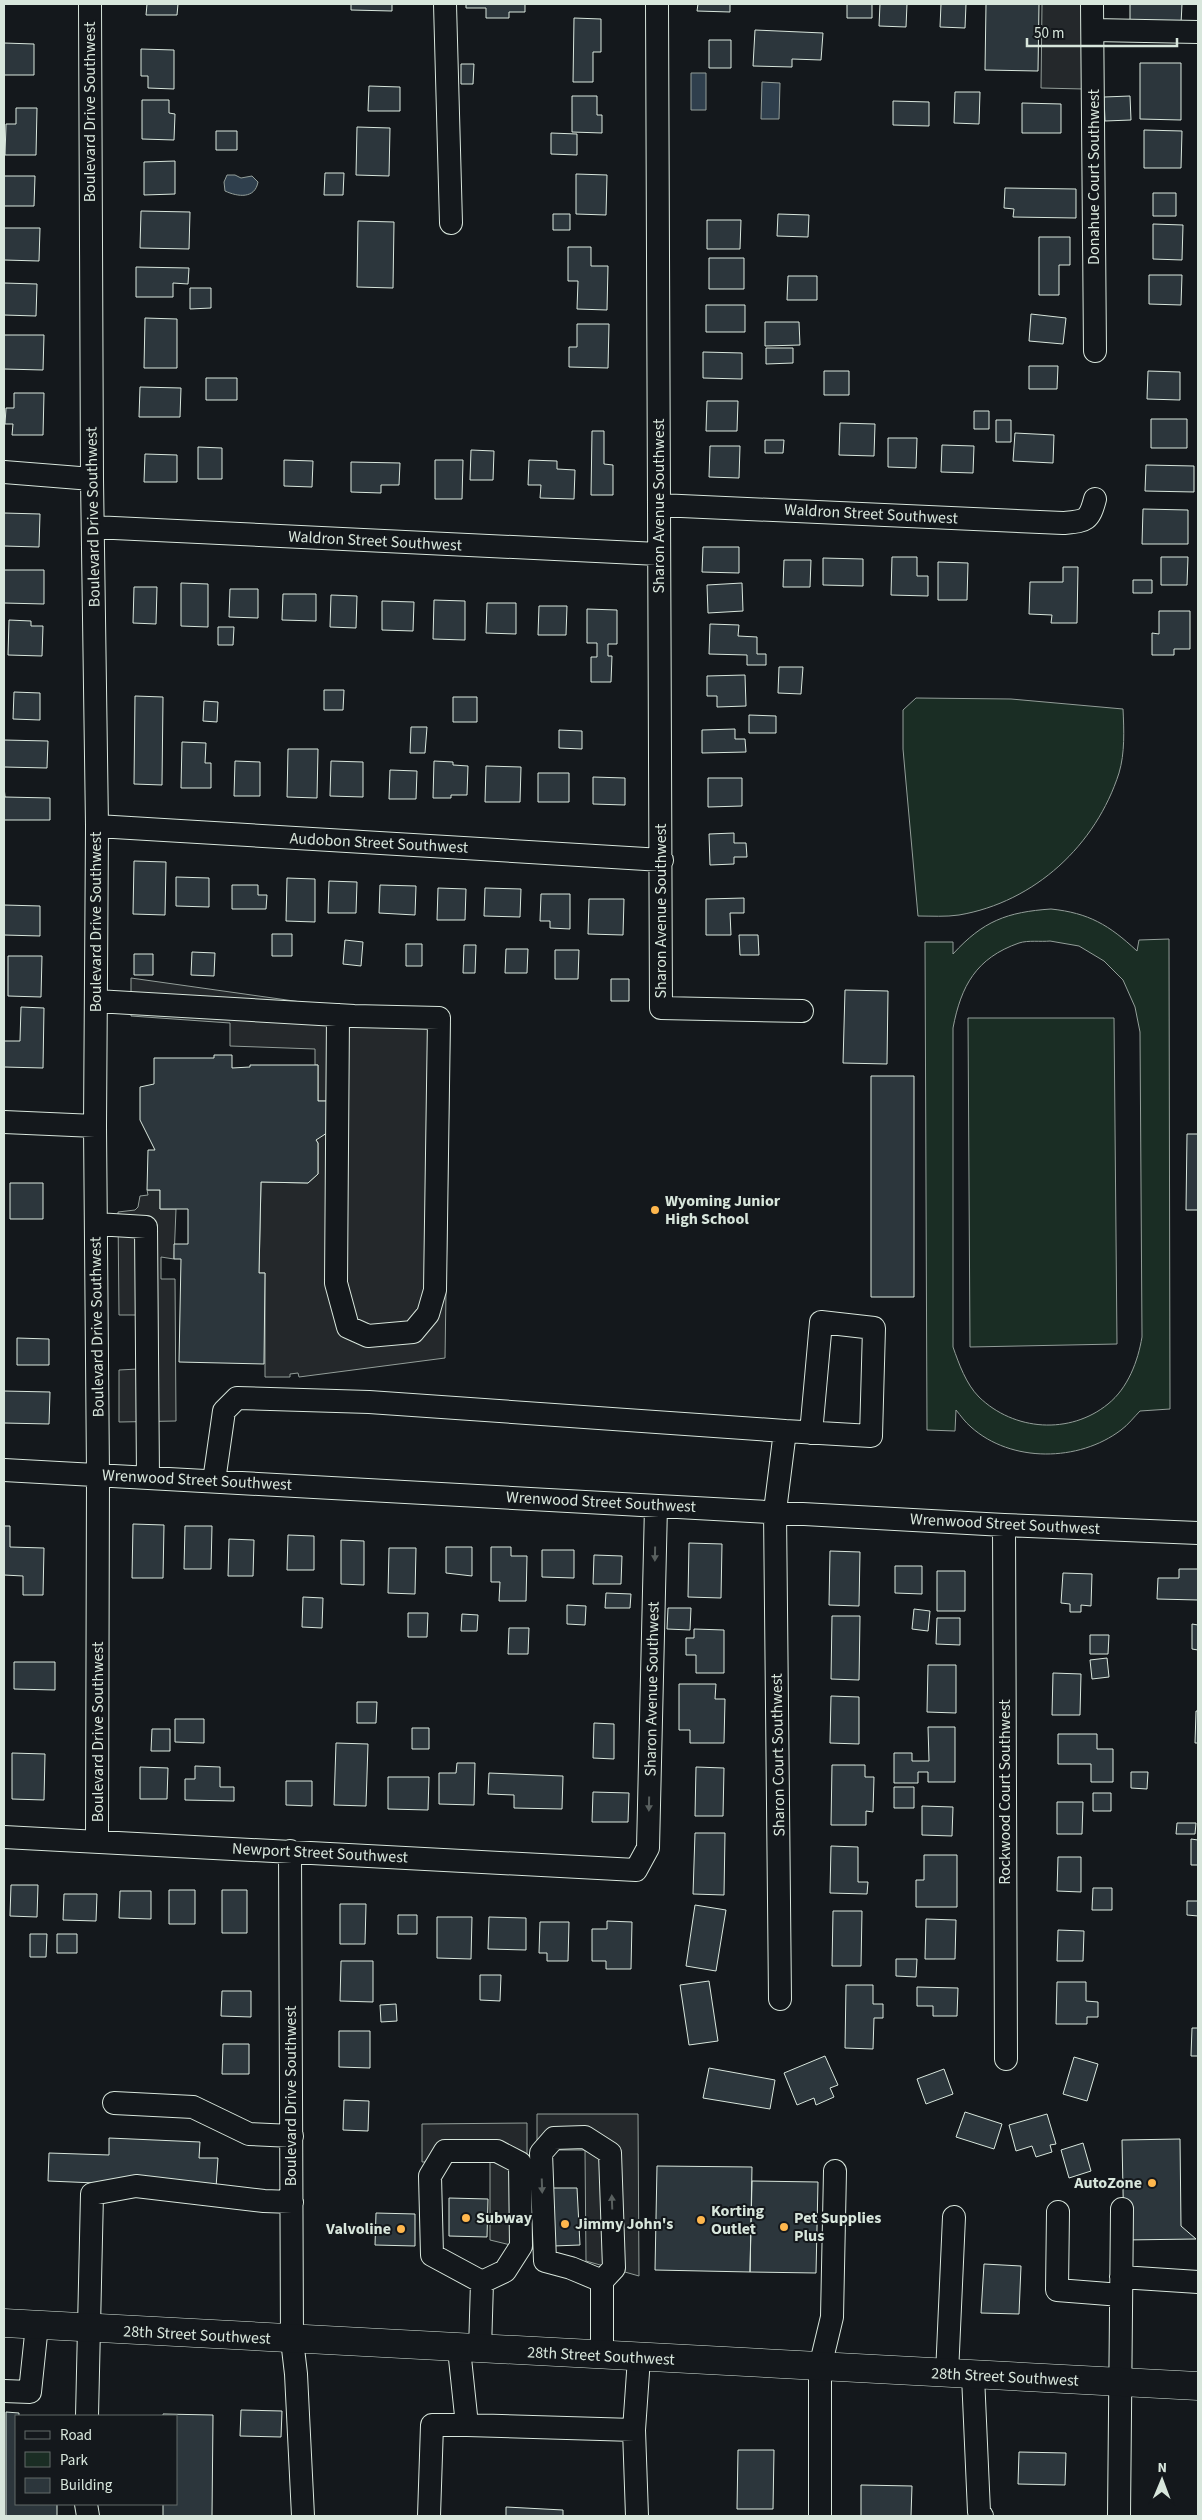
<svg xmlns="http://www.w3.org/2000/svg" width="1202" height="2520" font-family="'Source Sans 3',sans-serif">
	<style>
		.green { fill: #1a2d24; stroke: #939e99; fill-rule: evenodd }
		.parking { fill: #24282b; stroke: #939e99 }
		.water { fill: #2f3f4d; stroke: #939e99 }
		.building { fill: #2c363c; stroke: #d8e6dc }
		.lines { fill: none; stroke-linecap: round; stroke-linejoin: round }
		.minor-casing { stroke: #d8e6dc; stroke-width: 24 }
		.major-casing { stroke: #d8e6dc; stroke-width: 29 }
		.minor { stroke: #14181c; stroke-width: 22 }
		.major { stroke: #14181c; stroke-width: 28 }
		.oneway { fill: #59605f }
		.poi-dot { fill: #ffb74d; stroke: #14181c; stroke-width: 2 }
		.labels { text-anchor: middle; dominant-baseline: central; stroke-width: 4; stroke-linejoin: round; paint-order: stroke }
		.street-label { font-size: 16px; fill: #d8e6dc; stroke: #14181c }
		.poi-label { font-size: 16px; font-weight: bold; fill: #d8e6dc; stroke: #14181c; text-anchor: start }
	</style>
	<rect width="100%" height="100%" fill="#14181c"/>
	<path class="green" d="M916 698 1011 699 1123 709C1124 730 1125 753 1119 773 1096 845 1035 902 959 915 946 917 931 916 918 916L903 749V710Z
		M1051 909C1089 913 1109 925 1137 951L1139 940 1169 939 1170 1409 1140 1411C1134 1417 1128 1425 1121 1430 1079 1462 1011 1463 971 1427 965 1422 961 1416 956 1410L955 1431 927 1430 925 942H953V954C983 921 1007 912 1051 909ZM1050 941 1079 946 1104 961 1123 980 1135 1007 1140 1032 1142 1337C1138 1361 1128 1388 1108 1404 1070 1435 1014 1431 979 1397 966 1384 959 1364 953 1347V1028C961 986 976 958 1019 943 1028 940 1041 942 1050 941Z
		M968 1018H1114L1117 1344 970 1347Z"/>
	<path class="parking" d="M1042 4H1086L1084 89 1041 88Z
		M131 978 450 1023 445 1358 299 1377 298 1373 290 1374V1377H265V1273H259L261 1182 308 1183 318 1174V1143L316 1140 330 1101H318V1065H315V1049L230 1046V1023L131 1016Z
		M147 1190H160V1209H176L174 1259 161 1257V1279H175L176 1421 119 1422V1370L138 1369V1315H119L118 1212 135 1210 138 1207 140 1196 148 1195Z
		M537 2114H638L639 2276 586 2261 585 2150H537Z
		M527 2123V2249L490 2240V2162H422V2124Z"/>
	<path class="water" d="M691 73H706V110H691Z
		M762 82 780 83 779 119H761Z
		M227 175H235L241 178 252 176 258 182C255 199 238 197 225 191L224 182Z"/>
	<path class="building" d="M147 4H178L177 15H146Z
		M351 4H392V11L351 10Z
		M466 4H525V12H509V18H486V8H466Z
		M698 4H730V12L697 11Z
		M847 4H872V18H847Z
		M880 4H907L906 27 879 26Z
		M941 4H966L965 28 940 27Z
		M986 4H1039L1038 71 985 70Z
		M1130 4H1182L1181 24H1130Z
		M574 18 601 19V52H593V82H573Z
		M755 30 823 33 821 60 792 59V67L753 66Z
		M709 40H731V68H709Z
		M4 43 34 44V75H4Z
		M141 49 174 50V89L148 88V76H141Z
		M1140 63H1181V120L1140 119Z
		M461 64H474L473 84H461Z
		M369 86 400 87V111H368Z
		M955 92H980L979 124 954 123Z
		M572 96H597V115H602V133L572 132Z
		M1130 96 1131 120 1105 121 1104 97Z
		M142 100H169V113L175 114 174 140 142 139Z
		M893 101 929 102V126L893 125Z
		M1022 103 1061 104V133H1022Z
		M16 108H37L36 155H5L6 124H16Z
		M357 127 390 128 389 176 356 175Z
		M1144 130 1182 131 1181 168H1144Z
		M216 131H237V150H216Z
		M551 133 577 134V155L551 154Z
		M175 161V194L144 195V162Z
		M325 173H344L343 195H324Z
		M576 174 607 175 606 215 576 214Z
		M4 176H35L34 206H4Z
		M1005 188 1076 189V218L1013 217 1014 209 1004 208Z
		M1153 193H1176V216H1153Z
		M141 211 190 212 189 249 140 248Z
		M553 214H570V230H553Z
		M778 214 809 215 808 237 777 236Z
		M707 220H741L740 249H707Z
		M358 221 394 222 393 288 357 287Z
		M1153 224 1183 225 1182 260 1153 259Z
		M4 228H40L39 261 4 260Z
		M1039 237H1070V265H1059V295H1039Z
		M568 247H591V266H608L607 310 577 309 578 281H568Z
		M709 258H744V289H709Z
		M136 267 189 268 188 284 173 283V297H136Z
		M1149 275H1182L1181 305 1149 304Z
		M788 276H817V300H787Z
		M4 283 37 284 36 316 4 315Z
		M190 288H211V308L190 309Z
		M706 305H745V332H706Z
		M1031 314 1066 318 1063 344 1029 341Z
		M145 318 177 319V368H144Z
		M765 322H799L800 345 765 346Z
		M577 324H609L608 368 569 367V347H577Z
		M4 335H44L43 370 4 369Z
		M766 348H793V363L766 364Z
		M703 352 742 353V379L703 378Z
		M1029 366H1058L1057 389H1029Z
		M824 371H849V395H824Z
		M1148 371 1180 372V400L1147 399Z
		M206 378H237V400H206Z
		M140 387 181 388 180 417H139Z
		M14 393H44L43 435H12L13 424H5L6 408H14Z
		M707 401H738L737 431H706Z
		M974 411H989V429H974Z
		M1151 419H1187V448H1151Z
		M996 420H1011V442H996Z
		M840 423 875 424 874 456 839 455Z
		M592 431H604V464L613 465V495H591Z
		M1015 433 1054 435 1053 463 1013 461Z
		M888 438H917L916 468 888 467Z
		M765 440H784L783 453H765Z
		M942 445 974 446 973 473 941 472Z
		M710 446H740L739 478 709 477Z
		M198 447 222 448V479H198Z
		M471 450 494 451 493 480H470Z
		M145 454 177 455V482H144Z
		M284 460 313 461 312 487 284 486Z
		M435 460H463L462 499H435Z
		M529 460 557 461V469L575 470 574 499 540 498 541 485H528Z
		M351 462 400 463 399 485H381V493L351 492Z
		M1146 465 1194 466V492L1145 491Z
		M1143 509 1188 510V544H1142Z
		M4 513 40 514 39 547 4 546Z
		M703 547H739V573L702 572Z
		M892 557H917V576H928V596L891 595Z
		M1161 557H1188L1187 585H1161Z
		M823 558 863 559V586L823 585Z
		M784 560H811L810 587H783Z
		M938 562 968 563 967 600H938Z
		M1063 567H1078L1077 623H1051L1052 615 1029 614 1030 582H1063Z
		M4 570H44V604L4 603Z
		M1133 580H1152V593H1133Z
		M181 583 208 584V627L181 626Z
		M742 583 743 611 708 613 707 585Z
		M134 587H157L156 624 133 623Z
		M230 589H258V618L229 617Z
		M283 594H316V621L282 620Z
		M331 595 357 596 356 628 330 627Z
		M434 600 465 601V640L433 639Z
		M382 601 414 602 413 631 382 630Z
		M487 603H516V634L486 633Z
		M539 606H567L566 635H538Z
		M587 609 617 610V644H608V656H612L611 682H591V657H597V643H587Z
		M1159 611H1190V649H1174V655H1152V633L1159 634Z
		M9 620 31 621V626H43L42 656 8 655Z
		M710 624 739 625 738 636 757 637V654H766V665H747V655L709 654Z
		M218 627H234L233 645H218Z
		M779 667H803L801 694 778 693Z
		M745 675 746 706 717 707V696H707V676Z
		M324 690H344L343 710H324Z
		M14 692 40 693V720L13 719Z
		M135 696 163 697 162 785 134 784Z
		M453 697H477V722H453Z
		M204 701 218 702 217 722 203 721Z
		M749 715 776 716V733H749Z
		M411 727H427L425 753H410Z
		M735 729V739H745L746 752 702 753V730Z
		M559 730 582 731V749L559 748Z
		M4 740 48 741 47 768 4 767Z
		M182 742 206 743 205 763H211V788H181Z
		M288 749H318L317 798 287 797Z
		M235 761 260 762V796H234Z
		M331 761 363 762V797L330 796Z
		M434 761 453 762V765L468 766 467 795H451V798H433Z
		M486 766 521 767 520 802H485Z
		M390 770 417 771 416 799H389Z
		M538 773H569V802H538Z
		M593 777 625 778V805L593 804Z
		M708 778H742V806L708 807Z
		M4 786 5 797 50 798V820H4Z
		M734 833V843H746L747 857H734V864L710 865 709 834Z
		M134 861 166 862 165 915 133 914Z
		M176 877 209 878V907L176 906Z
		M287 878 315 879V922L286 921Z
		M329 881 357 882 356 913H328Z
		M232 885H258V895H267L266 909H232Z
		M380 885 416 886 415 915 379 913Z
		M438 888 466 889 465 920H437Z
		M485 888 521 889 520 917 484 916Z
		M541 894H570V929L550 928V921H540Z
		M744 898V913H730L731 935H706V899Z
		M589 899H624L623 935 588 934Z
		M4 905 40 906V936L4 935Z
		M272 934H292V956H272Z
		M739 935H758L759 955H740Z
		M345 940 363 942 361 966 343 964Z
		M406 944H422V966H406Z
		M464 945H476L475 973H463Z
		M506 949H528L527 973H505Z
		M555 950H579L578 979H555Z
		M192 952 215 953 214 976 191 975Z
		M134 954H153V975H134Z
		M8 956H42L41 997 8 996Z
		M611 979H629V1001H611Z
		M845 990 888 991 887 1064 843 1063Z
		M21 1007 44 1008 43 1068 4 1067V1041H20Z
		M214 1055H232V1068L250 1067V1065H318V1101H330V1131L316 1140 318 1143V1174L308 1183 261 1182 259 1273H265L264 1364 179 1362 181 1259H174V1244H188V1209H160V1190H147L148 1150H155L140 1120V1087L154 1084V1058H214Z
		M871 1076H914V1297H871Z
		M1187 1134H1198V1210H1186Z
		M10 1183H43V1219H10Z
		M17 1338 49 1339V1365H17Z
		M4 1391 50 1392 49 1424 4 1423Z
		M133 1524 164 1525 163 1578H132Z
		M4 1526H10V1547L44 1548 43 1595H23V1576L4 1575Z
		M185 1526H212L211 1569H184Z
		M288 1535 314 1536V1570H287Z
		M229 1539 254 1540 253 1576H228Z
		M341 1540 364 1541V1585L341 1584Z
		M689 1543 722 1544 721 1598 688 1597Z
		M446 1547H472V1576L446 1573Z
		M491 1547H511V1556H527L526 1601H499L500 1582H491Z
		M389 1548H416L415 1594 388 1593Z
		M542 1550H574V1578L542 1577Z
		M830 1551 860 1552 859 1606 829 1605Z
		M594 1555 622 1556 621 1584H593Z
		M895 1566H922V1594L895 1593Z
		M1179 1569H1198V1600L1157 1599 1158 1578H1179Z
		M937 1571H965V1611H937Z
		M1063 1573 1092 1574 1091 1606 1081 1605V1612H1070V1604L1061 1603Z
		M606 1593 631 1594 630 1608H605Z
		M303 1597 323 1598 322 1628 302 1627Z
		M567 1605 586 1606 585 1625 567 1624Z
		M668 1608H691L690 1630 667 1629Z
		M914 1609 930 1611 928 1631 912 1629Z
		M408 1613H428L427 1637H408Z
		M462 1614 478 1615 477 1631H461Z
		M832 1616H860L859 1680 831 1679Z
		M937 1618H960V1645L936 1644Z
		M1192 1624 1198 1625V1650L1192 1649Z
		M509 1628H529L528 1654H508Z
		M694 1629 724 1630V1673H696V1655H686V1638H694Z
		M1090 1635H1109L1108 1654H1090Z
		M1107 1658 1109 1677 1092 1679 1090 1660Z
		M14 1662H55V1690L14 1689Z
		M928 1665H956V1713L927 1712Z
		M1053 1673 1081 1674 1080 1715H1052Z
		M679 1684H716L715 1699H725L724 1743H690V1730H679Z
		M831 1696 859 1697V1744L830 1743Z
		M357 1702H377L376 1723H357Z
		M1196 1711H1198V1743H1195Z
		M175 1719H204V1743L175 1742Z
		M594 1723 614 1724V1759L593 1758Z
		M928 1727H955V1782H928V1772H918V1783H894V1753H912V1761H929Z
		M412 1728H429V1749H412Z
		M152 1729H170V1751H151Z
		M1058 1734H1097V1749H1113V1782H1091V1764H1058Z
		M336 1743 368 1744 366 1806 334 1805Z
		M12 1753 45 1754 44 1800 12 1799Z
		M457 1763H475L474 1805 439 1804V1773H456Z
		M832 1765H865V1777H874L873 1812 866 1811V1825H831Z
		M195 1766 220 1767V1787H234V1801L185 1800V1779H195Z
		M140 1767 168 1768 167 1799H140Z
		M696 1767 724 1768 723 1816H695Z
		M1131 1772H1148L1147 1789 1131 1788Z
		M489 1773 563 1776 562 1809 514 1808V1795L488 1794Z
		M388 1777H429L428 1810 388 1809Z
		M286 1781H312V1806L286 1805Z
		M894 1787H914V1808H894Z
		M593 1792 629 1793 628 1822H592Z
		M1093 1793H1111V1811H1093Z
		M1057 1802H1083L1082 1834H1057Z
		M922 1806 953 1807 952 1836 922 1835Z
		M1177 1823H1196L1195 1834H1176Z
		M695 1833H725L724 1895 693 1894Z
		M1191 1839 1198 1840V1865H1191Z
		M831 1846 858 1847V1882H868L867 1894 830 1893Z
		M924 1855H957V1907H916V1880H924Z
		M1058 1857H1081V1892L1057 1891Z
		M11 1885H38L37 1917 10 1916Z
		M1093 1888H1112V1910H1092Z
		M169 1890H195V1924H169Z
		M222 1890H247V1933H222Z
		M120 1891H151V1919L119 1918Z
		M64 1894H97L96 1921 63 1920Z
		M1187 1901H1198V1916L1187 1915Z
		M340 1904H366L365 1944H340Z
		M695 1905 726 1910 716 1971 686 1966Z
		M833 1911H862L861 1966H832Z
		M398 1915H417V1934H398Z
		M437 1917H472L471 1959 437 1958Z
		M489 1917 526 1918V1950L488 1949Z
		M926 1919 956 1920 955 1959H925Z
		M607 1921 632 1922 631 1969H606V1961H592V1929H607Z
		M540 1922H569L568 1961H547V1953H539Z
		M1058 1930 1084 1931 1083 1961H1057Z
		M30 1934H47L46 1957H30Z
		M57 1934H77V1953H57Z
		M896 1959H917L916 1977 896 1976Z
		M341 1961H373V2002L340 2001Z
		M480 1975H501L500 2001 480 2000Z
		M709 1981 718 2041 689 2045 680 1985Z
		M1057 1982H1086V2001L1098 2002V2017H1087V2024H1056Z
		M846 1985H873V2004H883V2018H874L873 2049 845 2048Z
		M917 1987 958 1988 957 2016H933V2006H917Z
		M222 1991H251V2017L221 2016Z
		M396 2004 397 2021 381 2022 380 2005Z
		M1192 2028H1198V2056H1191Z
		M339 2031H370V2068L339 2067Z
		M223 2044H249V2074H222Z
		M825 2056 838 2085 830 2088 834 2097 816 2105 814 2098 797 2105 784 2073Z
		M1074 2057 1098 2064 1087 2101 1063 2094Z
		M709 2068 775 2080 770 2109 703 2098Z
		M944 2069 953 2094 926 2104 917 2079Z
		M344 2100 369 2101 368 2131 343 2130Z
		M965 2112 1002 2124 994 2149 956 2137Z
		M1047 2114 1056 2144 1050 2145 1052 2152 1036 2157 1032 2146 1016 2151 1009 2125Z
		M109 2138 200 2142 199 2158H218L216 2188 48 2181 49 2153 109 2155Z
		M1180 2139 1181 2226 1196 2239 1124 2240 1122 2140Z
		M1083 2143 1091 2171 1069 2178 1061 2150Z
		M657 2166 752 2167 750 2272 655 2270Z
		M752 2181 818 2182 816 2273 750 2272Z
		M550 2188H577L580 2245 553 2246Z
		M449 2198 488 2199 487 2237 449 2236Z
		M376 2213 415 2214V2246L375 2245Z
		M984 2264 1021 2266 1019 2314 981 2313Z
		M241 2410 282 2411 281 2437 240 2436Z
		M6 2412 19 2413V2416H16V2504H57V2516H6Z
		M163 2414 213 2415 212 2516H163V2504H176V2416H163Z
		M738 2450H774L773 2509H737Z
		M1019 2452 1066 2453 1065 2485 1018 2484Z
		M861 2485 912 2486 911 2516H861Z
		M506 2507 563 2510V2516H506Z"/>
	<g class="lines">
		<defs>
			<path id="minor" d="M90 4 92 479 97 826 95 1126 98 1475 97 1841
				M445 4 451 223
				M657 4 661 1008 802 1011
				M1092 4 1095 351
				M1093 30 1198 32
				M4 472 92 479
				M659 505 1063 523C1085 521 1089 522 1095 499
				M93 527 658 554
				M97 826 662 860
				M96 1001 354 1016 439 1018 435 1290 428 1314 413 1332 368 1336 348 1327 336 1283 338 1015
				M4 1122 95 1126
				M96 1224 146 1227 148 1478
				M785 1431 871 1436 874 1328 821 1322 811 1433
				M4 1470 1004 1525 1198 1533
				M214 1481 224 1411 237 1398 369 1402 785 1431 775 1511 780 1999
				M1004 1525 1006 2059
				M4 1837 636 1870 648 1848 656 1506
				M290 1851 292 2340 296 2374 303 2516
				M114 2103 193 2107 249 2134 292 2136
				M445 2151H497L520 2163 521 2246 505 2271 482 2282 432 2255 430 2176Z
				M1058 2212 1057 2290 1121 2295
				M1121 2277 1198 2282
				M459 2349 467 2425 634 2430 639 2358
				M480 2350 482 2282
				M602 2356V2281L614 2268 610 2153 585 2137 554 2138 541 2153 545 2261 571 2268 602 2281
				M947 2374 954 2217
				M973 2376 979 2512 982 2516
				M4 2391 30 2392 37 2325
				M87 2416 92 2194 136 2186 264 2201 292 2202
				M634 2430 637 2516
				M86 2504 88 2516
				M429 2516 432 2425H467
				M820 2516V2367L832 2317 835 2171
				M1119 2516 1122 2209"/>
			<path id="major" d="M4 2323 1198 2386"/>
		</defs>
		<use href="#minor" class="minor-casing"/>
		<use href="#major" class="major-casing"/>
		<use href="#minor" class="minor"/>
		<use href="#major" class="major"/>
	</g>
	<defs><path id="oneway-solid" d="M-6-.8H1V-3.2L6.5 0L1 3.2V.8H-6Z" transform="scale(1.25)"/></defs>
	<g class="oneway">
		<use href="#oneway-solid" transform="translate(655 1554) rotate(91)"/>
		<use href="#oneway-solid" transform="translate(649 1804) rotate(91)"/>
		<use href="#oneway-solid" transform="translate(542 2186) rotate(88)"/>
		<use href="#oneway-solid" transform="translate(612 2202) rotate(-92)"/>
	</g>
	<g class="poi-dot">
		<circle cx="655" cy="1210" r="5"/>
		<circle cx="1152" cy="2183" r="5"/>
		<circle cx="466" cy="2218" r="5"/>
		<circle cx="701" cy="2220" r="5"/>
		<circle cx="565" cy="2224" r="5"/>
		<circle cx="784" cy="2227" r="5"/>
		<circle cx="401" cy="2229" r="5"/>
	</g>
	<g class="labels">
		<g class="street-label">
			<text transform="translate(90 112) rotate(-90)">Boulevard Drive Southwest</text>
			<text transform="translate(1094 177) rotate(-90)">Donahue Court Southwest</text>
			<text transform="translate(659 506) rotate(-90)">Sharon Avenue Southwest</text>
			<text transform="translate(871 514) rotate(3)">Waldron Street Southwest</text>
			<text transform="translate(93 517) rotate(-91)">Boulevard Drive Southwest</text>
			<text transform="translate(375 541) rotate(3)">Waldron Street Southwest</text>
			<text transform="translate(379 843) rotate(3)">Audobon Street Southwest</text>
			<text transform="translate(661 911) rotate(-90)">Sharon Avenue Southwest</text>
			<text transform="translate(96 922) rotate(-90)">Boulevard Drive Southwest</text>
			<text transform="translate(97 1327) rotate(-91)">Boulevard Drive Southwest</text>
			<text transform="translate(197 1480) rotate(3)">Wrenwood Street Southwest</text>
			<text transform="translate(601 1502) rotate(3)">Wrenwood Street Southwest</text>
			<text transform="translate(1005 1524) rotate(3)">Wrenwood Street Southwest</text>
			<text transform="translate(652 1689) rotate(-89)">Sharon Avenue Southwest</text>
			<text transform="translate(98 1732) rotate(-90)">Boulevard Drive Southwest</text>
			<text transform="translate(778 1755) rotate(-91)">Sharon Court Southwest</text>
			<text transform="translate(1005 1792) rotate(-90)">Rockwood Court Southwest</text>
			<text transform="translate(320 1853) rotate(3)">Newport Street Southwest</text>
			<text transform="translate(291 2096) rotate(-90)">Boulevard Drive Southwest</text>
			<text transform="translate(197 2335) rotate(3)">28th Street Southwest</text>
			<text transform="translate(601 2356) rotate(3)">28th Street Southwest</text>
			<text transform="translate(1005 2377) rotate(3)">28th Street Southwest</text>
		</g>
		<g class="poi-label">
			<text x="665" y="1201">Wyoming Junior<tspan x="665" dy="18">High School</tspan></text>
			<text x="1142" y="2183" text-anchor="end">AutoZone</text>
			<text x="711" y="2211">Korting<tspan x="711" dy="18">Outlet</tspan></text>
			<text x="476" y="2218">Subway</text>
			<text x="794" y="2218">Pet Supplies<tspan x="794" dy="18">Plus</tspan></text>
			<text x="575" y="2224">Jimmy John's</text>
			<text x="391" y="2229" text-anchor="end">Valvoline</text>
		</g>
	</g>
	<rect width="1202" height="2520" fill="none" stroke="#d8e6dc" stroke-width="10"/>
	<rect x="15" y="2415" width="162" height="90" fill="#14181c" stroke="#626a69"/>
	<rect x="25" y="2431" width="25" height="8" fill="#14181c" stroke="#626a69"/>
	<text x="60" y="2440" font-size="15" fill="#d8e6dc">Road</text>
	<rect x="25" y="2452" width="25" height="15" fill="#1a2d24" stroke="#626a69"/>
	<text x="60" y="2465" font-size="15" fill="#d8e6dc">Park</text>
	<rect x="25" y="2478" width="25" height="15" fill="#2c363c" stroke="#626a69"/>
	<text x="60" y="2490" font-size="15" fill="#d8e6dc">Building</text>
	<g transform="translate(1162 2480) rotate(1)" stroke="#14181c" stroke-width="4" paint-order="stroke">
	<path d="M0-4L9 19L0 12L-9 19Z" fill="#d8e6dc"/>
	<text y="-8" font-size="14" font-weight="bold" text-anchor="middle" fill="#d8e6dc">N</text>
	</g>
	<path d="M1027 38v8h150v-8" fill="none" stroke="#d8e6dc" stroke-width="2.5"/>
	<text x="1034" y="38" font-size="15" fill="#d8e6dc" stroke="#14181c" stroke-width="4" paint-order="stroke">50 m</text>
</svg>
